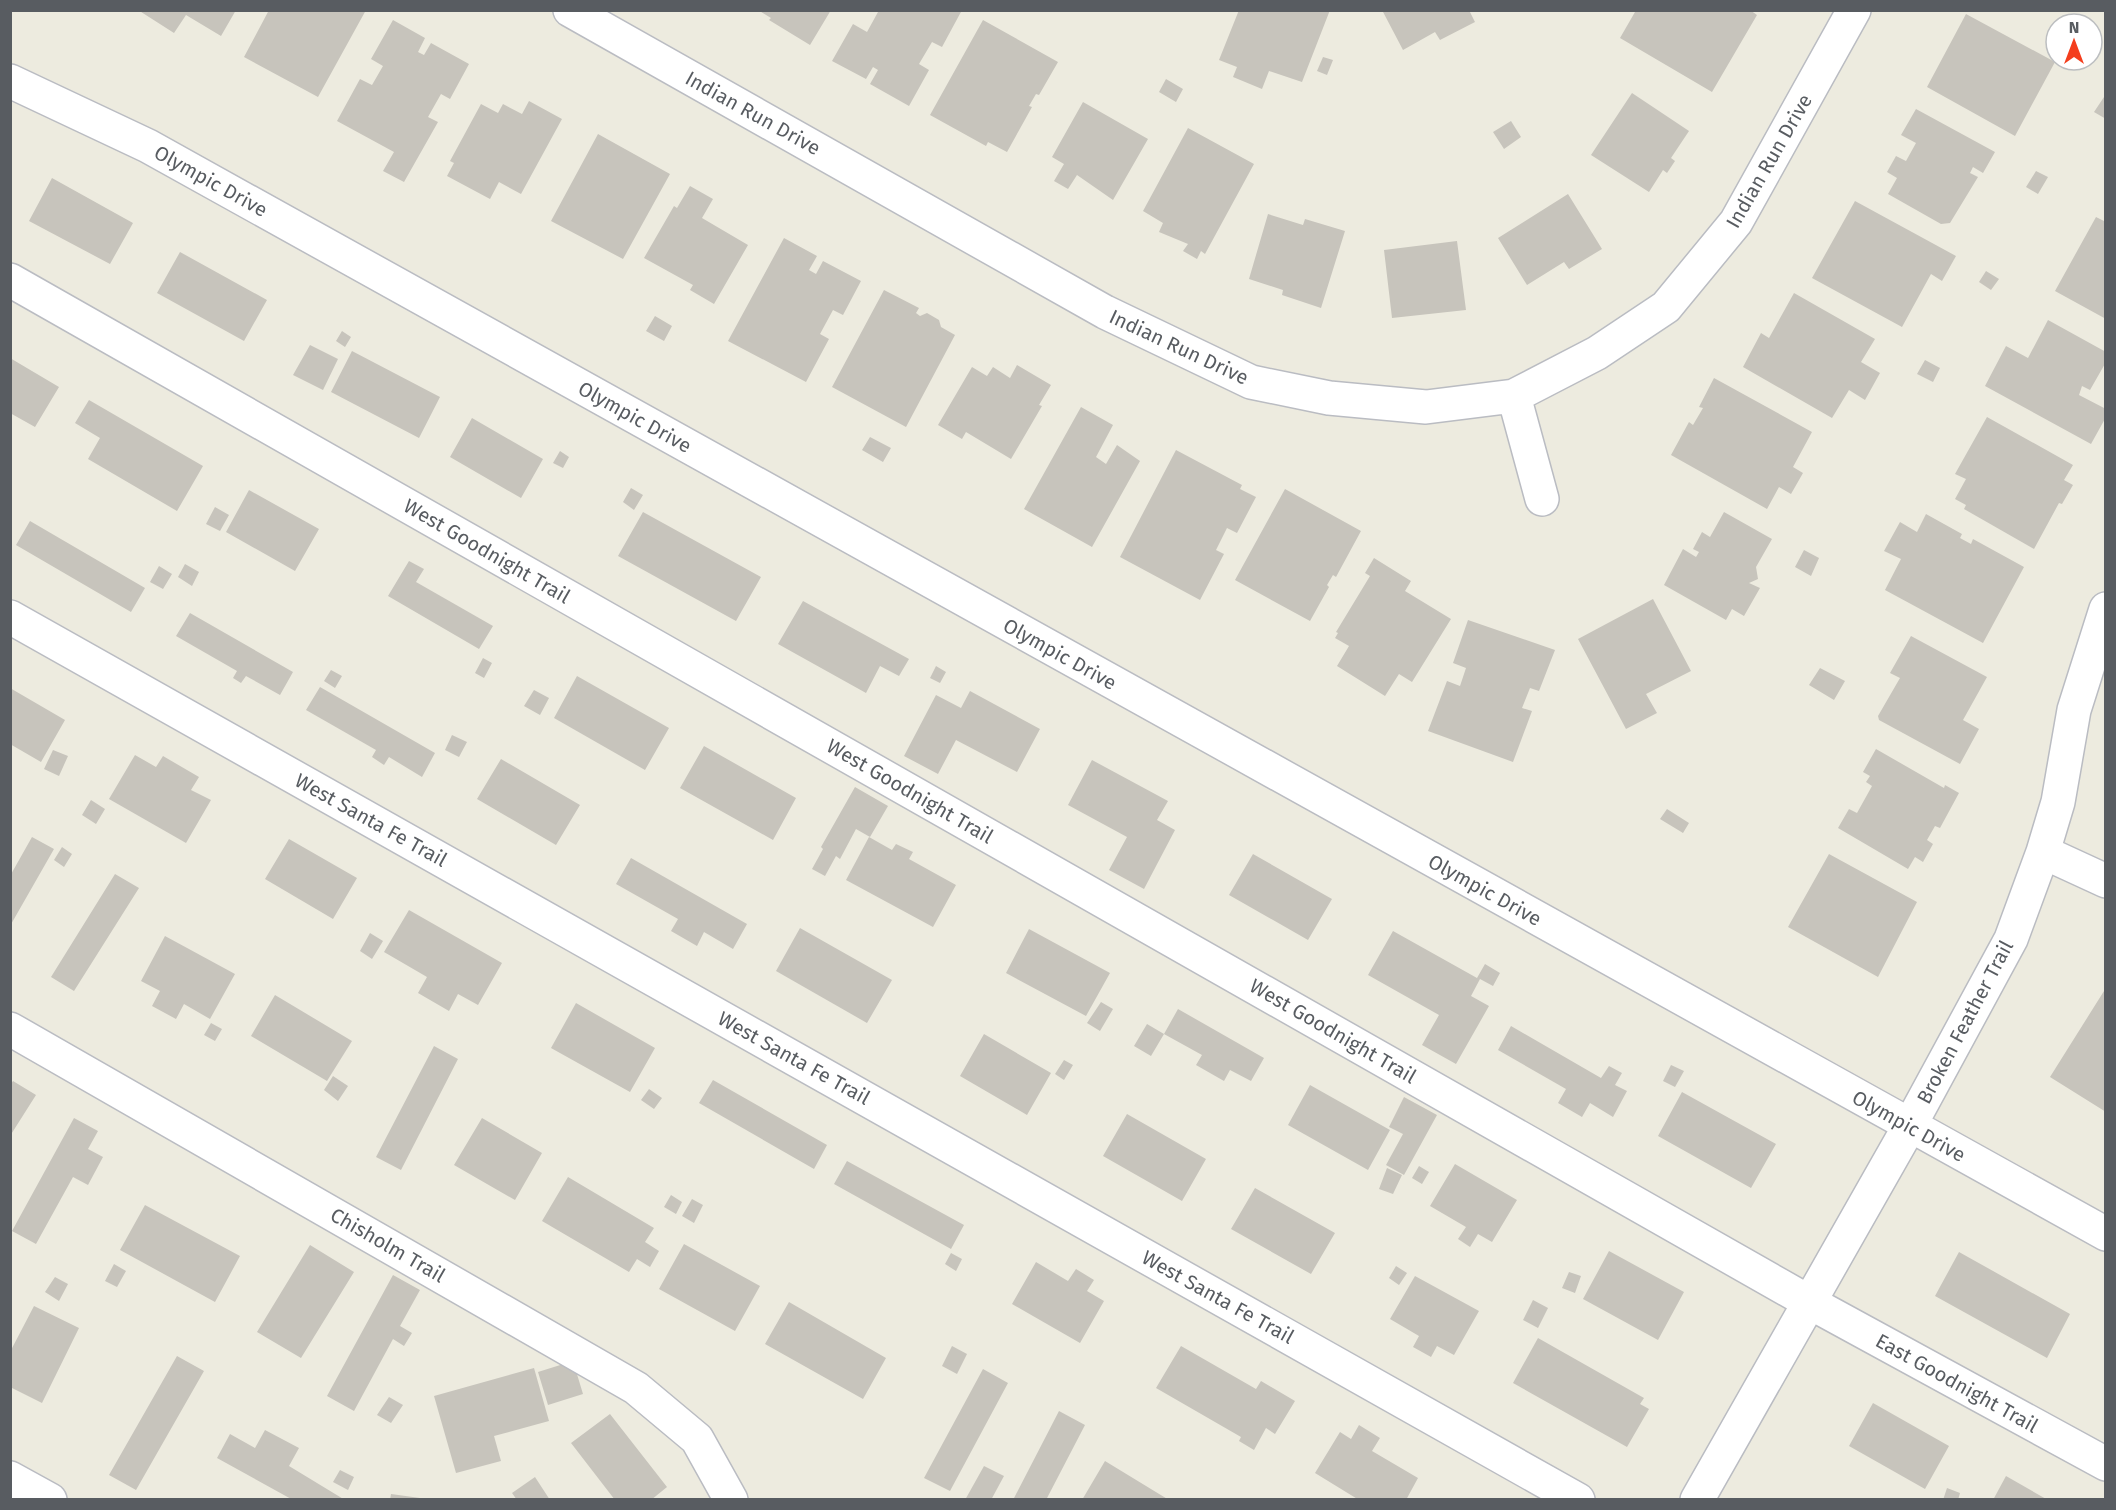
<svg xmlns="http://www.w3.org/2000/svg" width="2116" height="1510" font-family="'Fira Sans',sans-serif">
	<style>
		.building { fill: #c7c4bc }
		.lines { fill: none; stroke-linecap: round; stroke-linejoin: round }
		.minor-casing { stroke: #babcc2; stroke-width: 36 }
		.minor { stroke: #fff; stroke-width: 33 }
		.labels { text-anchor: middle; dominant-baseline: central; stroke-width: 4.5; stroke-linejoin: round; paint-order: stroke }
		.street-label { font-size: 20px; fill: #585c61; stroke: #fff }
	</style>
	<rect width="100%" height="100%" fill="#edebdf"/>
	<path class="building" d="M138 10H236L221 36 186 15 174 33Z
		M269 10H366L318 97 244 57Z
		M758 10H831L810 45 769 20 771 18Z
		M875 10H962L942 47 932 42 919 64 929 70 909 106 870 84 878 70 873 67 866 79 832 61 853 24 867 32 878 12Z
		M1239 10H1330L1302 82 1269 71 1262 89 1233 77 1237 67 1219 60Z
		M1382 10H1469L1475 22 1440 40 1435 32 1403 50Z
		M1633 10H1750L1757 15 1712 92 1620 38 1635 12Z
		M1966 14 2055 62 2015 136 1927 87Z
		M393 20 425 38 418 52 424 55 431 43 469 64 450 99 441 94 428 117 438 122 404 182 383 171 394 152 337 121 360 79 372 85 383 66 371 59Z
		M983 20 1058 62 1039 95 1036 94 1029 106 1032 107 1007 152 988 142 986 146 930 115Z
		M1323 57 1333 60 1327 75 1317 71Z
		M1166 79 1183 89 1176 102 1159 92Z
		M1632 93 1689 131 1671 158 1675 161 1667 173 1663 170 1649 192 1591 155Z
		M2106 94V119L2094 112Z
		M529 101 562 119 521 194 499 182 490 199 447 176 454 163 450 161 481 104 498 113 503 104 522 114Z
		M1083 102 1148 139 1113 200 1077 175 1068 189 1054 181 1064 164 1052 157Z
		M1916 109 1995 152 1983 173 1973 167 1970 173 1978 177 1950 223 1941 224 1888 194 1897 178 1887 172 1896 156 1906 161 1916 143 1901 135Z
		M1511 121 1521 137 1504 149 1493 132Z
		M1188 128 1254 164 1205 254 1201 251 1197 259 1183 251 1188 244 1159 232 1163 223 1143 211Z
		M598 134 670 174 623 259 551 221Z
		M2036 171 2048 177 2038 194 2026 187Z
		M52 178 133 223 110 264 29 221Z
		M690 186 713 199 702 218 748 245 714 304 690 290 693 285 644 258 674 206 677 208Z
		M1568 194 1602 249 1569 269 1564 262 1527 285 1498 238Z
		M1855 201 1956 256 1942 281 1931 274 1902 327 1812 278Z
		M1268 214 1303 225 1305 219 1345 231 1321 308 1282 295 1283 290 1249 279Z
		M2096 217 2106 222V319L2055 291Z
		M784 238 817 256 809 270 816 274 823 261 861 281 843 315 833 310 820 334 829 339 806 382 728 341Z
		M1457 241 1466 310 1392 318 1384 250Z
		M180 252 267 300 244 341 157 293Z
		M1986 271 1999 279 1991 290 1979 282Z
		M884 290 919 308 916 313 920 316 927 313 939 320 941 327 955 335 906 427 832 387Z
		M1794 293 1875 339 1861 362 1880 373 1865 400 1849 390 1832 418 1743 367 1761 333 1769 338Z
		M655 316 672 326 664 341 646 331Z
		M2048 320 2106 352V362L2090 390 2082 386 2079 395 2106 409V417L2091 444 1985 386 2006 346 2028 358Z
		M342 331 351 337 345 347 336 341Z
		M310 345 338 359 323 390 293 375Z
		M352 351 440 397 419 438 331 392Z
		M10 358 59 387 35 427 10 413Z
		M1925 360 1940 368 1933 382 1917 374Z
		M1017 365 1051 385 1039 405 1042 406 1011 459 966 432 962 439 938 425 972 367 987 376 993 367 1010 378Z
		M1714 378 1812 432 1793 467 1803 473 1791 494 1779 487 1767 509 1671 455 1689 422 1693 425 1703 408 1699 407Z
		M89 400 203 466 177 511 88 459 100 438 75 423Z
		M1081 407 1113 425 1096 457 1106 464 1117 445 1140 461 1092 547 1024 509Z
		M1987 417 2073 465 2064 480 2073 485 2062 504 2059 503 2034 549 1964 509 1966 505 1955 499 1966 479 1955 474Z
		M472 418 543 459 521 498 450 457Z
		M870 437 891 448 883 462 862 450Z
		M1176 450 1242 485 1240 489 1256 497 1237 533 1227 528 1216 550 1224 554 1200 600 1120 557Z
		M560 451 569 457 563 468 553 463Z
		M631 488 643 495 634 510 623 502Z
		M1285 489 1361 531 1336 577 1333 575 1327 585 1329 587 1310 621 1235 580Z
		M249 490 319 529 295 571 226 532Z
		M215 507 229 515 220 531 206 524Z
		M643 512 761 577 736 621 618 556Z
		M1724 512 1772 539 1756 567 1758 579 1749 583 1760 588 1744 616 1732 609 1726 620 1664 585 1683 549 1696 557 1699 552 1693 549 1702 532 1710 537Z
		M1926 514 1962 534 1960 538 1971 544 1973 539 2024 567 1983 643 1885 590 1901 559 1884 551 1900 522 1917 532Z
		M30 521 145 588 131 612 16 545Z
		M1804 550 1819 558 1811 576 1795 567Z
		M1374 558 1411 581 1405 591 1451 619 1412 682 1399 674 1385 696 1337 666 1349 646 1335 638 1338 633 1336 632 1370 576 1365 573Z
		M409 561 424 569 416 582 493 626 479 649 388 596Z
		M185 564 199 572 192 586 178 577Z
		M159 566 172 574 163 589 150 582Z
		M1653 599 1691 671 1646 694 1657 713 1626 729 1578 639Z
		M803 601 909 659 899 676 880 666 866 693 778 644Z
		M190 613 293 672 280 695 246 676 241 683 233 678 237 671 176 636Z
		M1468 620 1555 650 1539 691 1530 688 1522 708 1532 711 1513 762 1428 731 1447 681 1460 686 1466 668 1453 663Z
		M1911 636 1987 677 1963 720 1979 729 1960 764 1879 720 1878 716 1900 678 1890 673Z
		M483 658 492 663 484 678 475 673Z
		M936 666 946 672 940 683 930 678Z
		M1820 668 1845 681 1834 700 1809 685Z
		M331 670 342 676 335 688 324 681Z
		M577 676 669 728 645 770 554 718Z
		M320 687 435 753 422 777 389 757 384 765 372 757 376 750 306 710Z
		M10 688 65 720 41 762 10 744Z
		M534 690 549 698 540 715 524 706Z
		M970 691 1040 729 1017 772 956 740 938 774 904 756 936 695 961 708Z
		M452 735 467 742 459 757 445 750Z
		M704 746 796 798 773 840 680 788Z
		M1876 749 1944 788 1945 785 1959 793 1940 828 1935 826 1927 840 1933 844 1923 862 1915 857 1908 869 1838 828 1849 809 1857 813 1872 786 1866 782 1870 776 1863 772Z
		M53 750 68 756 59 776 44 769Z
		M135 755 156 767 163 756 199 777 191 790 211 800 186 843 109 799Z
		M501 759 580 805 556 845 477 799Z
		M1092 760 1168 801 1157 820 1175 830 1144 889 1109 870 1127 837 1068 805Z
		M855 787 888 806 870 837 856 829 840 859 836 856 825 876 812 869 823 849 821 847Z
		M91 800 105 809 96 824 82 815Z
		M1667 809 1689 823 1683 833 1660 819Z
		M32 837 54 849 10 926V876Z
		M869 837 892 850 896 844 913 852 909 859 956 885 933 927 846 880Z
		M289 839 357 878 333 919 265 879Z
		M62 847 72 854 64 867 54 860Z
		M1253 854 1332 899 1308 940 1229 895Z
		M1829 854 1917 902 1878 977 1788 927Z
		M631 858 747 924 733 949 704 932 697 946 671 931 678 919 616 884Z
		M115 874 139 888 74 991 51 977Z
		M409 910 502 963 478 1005 458 994 449 1011 418 993 427 977 384 952Z
		M800 928 892 980 867 1023 776 971Z
		M1029 929 1110 973 1086 1016 1006 973Z
		M1393 931 1477 978 1485 964 1500 973 1493 986 1480 979 1471 996 1489 1006 1456 1064 1422 1045 1439 1015 1368 975Z
		M370 933 383 941 372 959 360 951Z
		M165 936 235 974 210 1019 184 1004 176 1019 152 1006 160 991 141 981Z
		M2104 991 2106 993V1112L2050 1077Z
		M275 995 352 1041 327 1081 251 1036Z
		M1101 1002 1113 1009 1100 1031 1087 1023Z
		M576 1003 655 1048 630 1092 551 1048Z
		M1178 1009 1264 1058 1251 1081 1230 1070 1224 1081 1196 1065 1202 1055 1164 1034Z
		M211 1023 222 1029 215 1041 204 1035Z
		M1147 1024 1164 1034 1151 1056 1134 1046Z
		M1511 1026 1601 1078 1609 1066 1622 1073 1615 1085 1627 1091 1613 1117 1590 1103 1582 1117 1558 1103 1566 1089 1498 1050Z
		M984 1034 1051 1073 1027 1115 960 1076Z
		M434 1046 458 1059 401 1170 376 1157Z
		M1064 1060 1073 1065 1064 1080 1055 1074Z
		M1671 1065 1684 1071 1675 1087 1663 1081Z
		M333 1076 348 1086 338 1101 324 1090Z
		M713 1080 827 1145 814 1169 699 1103Z
		M13 1081 36 1095 10 1136V1085Z
		M1310 1085 1390 1130 1368 1170 1288 1125Z
		M649 1089 662 1098 654 1109 641 1100Z
		M1682 1092 1776 1144 1751 1188 1658 1136Z
		M1404 1097 1437 1115 1404 1175 1386 1165 1403 1134 1389 1127Z
		M1127 1114 1206 1159 1182 1201 1103 1156Z
		M74 1118 98 1131 88 1149 103 1157 88 1185 73 1177 36 1244 12 1231Z
		M482 1118 542 1153 515 1200 454 1165Z
		M847 1161 964 1225 951 1249 834 1184Z
		M1455 1164 1517 1200 1492 1242 1478 1234 1470 1247 1458 1239 1466 1227 1430 1206Z
		M1419 1166 1429 1172 1422 1184 1412 1178Z
		M1387 1168 1402 1175 1393 1194 1379 1189Z
		M568 1177 654 1228 645 1242 659 1251 650 1267 637 1259 629 1272 542 1221Z
		M1255 1188 1335 1233 1311 1274 1231 1229Z
		M671 1195 682 1202 676 1214 664 1207Z
		M692 1199 703 1205 694 1223 682 1216Z
		M145 1205 240 1256 215 1302 120 1250Z
		M684 1244 760 1286 735 1331 659 1289Z
		M310 1245 354 1272 301 1358 257 1332Z
		M1609 1251 1684 1292 1658 1340 1583 1299Z
		M1959 1252 2070 1314 2047 1358 1935 1296Z
		M951 1253 962 1259 956 1271 945 1264Z
		M1036 1262 1068 1281 1076 1269 1094 1280 1087 1291 1104 1301 1080 1343 1012 1304Z
		M114 1264 126 1271 117 1287 105 1281Z
		M1396 1266 1407 1273 1399 1285 1389 1278Z
		M1569 1272 1581 1276 1575 1293 1562 1288Z
		M393 1275 420 1290 400 1326 412 1333 404 1346 393 1339 354 1411 327 1396Z
		M1415 1276 1479 1311 1454 1355 1437 1346 1431 1357 1413 1347 1419 1336 1390 1319Z
		M55 1277 68 1284 59 1301 45 1292Z
		M1533 1300 1548 1308 1538 1328 1523 1320Z
		M789 1302 886 1358 863 1399 765 1344Z
		M34 1306 79 1328 42 1403 10 1387V1352Z
		M1538 1338 1644 1398 1640 1404 1649 1409 1627 1447 1513 1383Z
		M952 1346 967 1354 957 1374 942 1366Z
		M1181 1346 1256 1389 1261 1381 1295 1401 1275 1434 1266 1428 1254 1450 1239 1441 1241 1437 1156 1388Z
		M177 1356 204 1371 136 1490 109 1475Z
		M573 1361 583 1394 548 1405 538 1372Z
		M534 1368 549 1421 494 1436 501 1461 456 1473 434 1396Z
		M983 1369 1008 1383 950 1491 924 1478Z
		M389 1397 403 1405 391 1423 377 1415Z
		M1873 1403 1949 1446 1925 1489 1849 1446Z
		M1059 1411 1085 1425 1046 1500H1013Z
		M610 1414 667 1487 651 1500H615L571 1443Z
		M1359 1425 1380 1438 1372 1451 1418 1478 1406 1500H1359L1315 1473 1340 1432 1351 1439Z
		M265 1430 299 1448 289 1466 345 1500H293L217 1458 230 1434 255 1448Z
		M1105 1461 1169 1500H1082Z
		M984 1466 1004 1476 991 1500H965Z
		M340 1470 354 1477 348 1490 333 1482Z
		M2006 1476 2039 1495 2048 1500H1993Z
		M535 1477 550 1500H517L512 1493Z
		M1947 1488 1960 1493 1958 1500H1943Z
		M391 1494 420 1498V1500H390Z"/>
	<g class="lines">
		<defs>
			<path id="minor" d="M570 10 1105 312 1251 382 1329 398 1426 407 1514 396 1597 353 1666 307 1736 222 1854 10
				M10 81 148 146 2106 1234
				M10 280 1809 1302 2106 1464
				M1514 396 1542 499
				M10 617 1578 1500
				M2043 852 2106 881
				M10 1029 636 1388 697 1439 731 1500
				M10 1478 50 1500
				M1697 1500 1909 1127 2011 939 2043 852 2058 802 2074 710 2106 609"/>
		</defs>
		<use href="#minor" class="minor-casing"/>
		<use href="#minor" class="minor"/>
	</g>
	<g class="labels">
		<g class="street-label">
			<text transform="translate(753 113) rotate(29)">Indian Run Drive</text>
			<text transform="translate(1769 161) rotate(-60)">Indian Run Drive</text>
			<text transform="translate(211 181) rotate(29)">Olympic Drive</text>
			<text transform="translate(1179 347) rotate(25)">Indian Run Drive</text>
			<text transform="translate(635 417) rotate(29)">Olympic Drive</text>
			<text transform="translate(487 551) rotate(30)">West Goodnight Trail</text>
			<text transform="translate(1060 654) rotate(29)">Olympic Drive</text>
			<text transform="translate(910 791) rotate(30)">West Goodnight Trail</text>
			<text transform="translate(371 820) rotate(29)">West Santa Fe Trail</text>
			<text transform="translate(1485 890) rotate(29)">Olympic Drive</text>
			<text transform="translate(1965 1022) rotate(-62)">Broken Feather Trail</text>
			<text transform="translate(1333 1031) rotate(30)">West Goodnight Trail</text>
			<text transform="translate(794 1058) rotate(29)">West Santa Fe Trail</text>
			<text transform="translate(1909 1126) rotate(29)">Olympic Drive</text>
			<text transform="translate(388 1245) rotate(30)">Chisholm Trail</text>
			<text transform="translate(1218 1297) rotate(29)">West Santa Fe Trail</text>
			<text transform="translate(1957 1383) rotate(29)">East Goodnight Trail</text>
		</g>
	</g>
	<rect width="2116" height="1510" fill="none" stroke="#585c61" stroke-width="24"/>
	<g transform="translate(2074 42)"><circle r="28" fill="#ffffff" stroke="#bcbec0" stroke-width="1.5"/>
	<path d="M0-4.5L10 22L0 15L-10 22Z" fill="#f43e1d"/>
	<text y="-9" font-size="16" font-weight="bold" text-anchor="middle" fill="#585c61">N</text>
	</g>
</svg>
